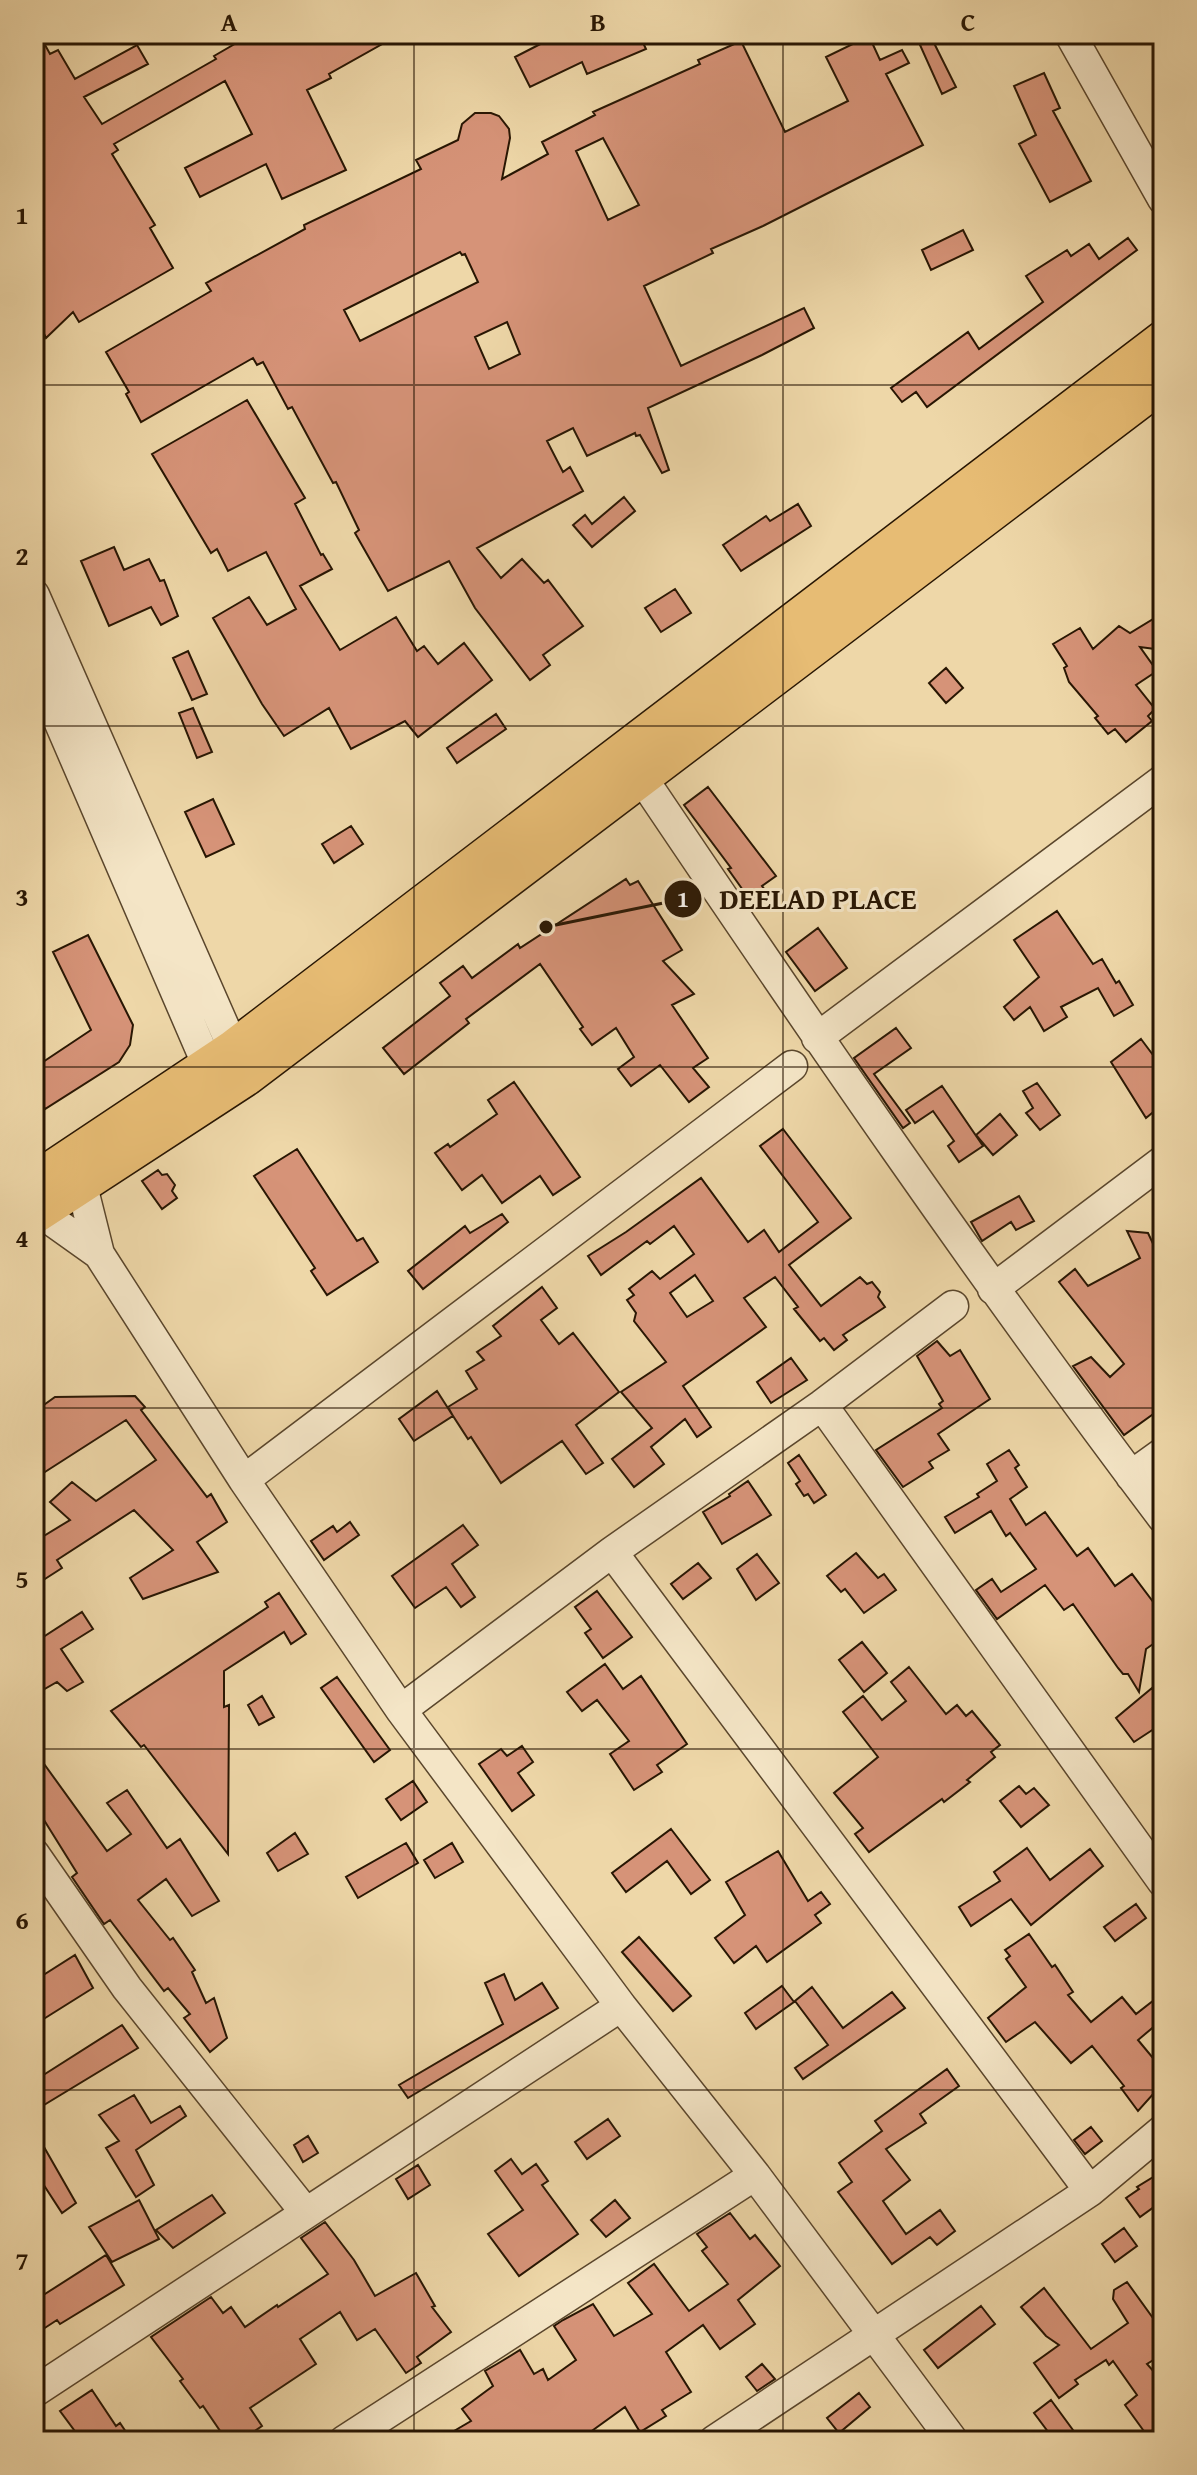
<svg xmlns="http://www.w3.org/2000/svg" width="1197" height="2475" font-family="'Gentium Book Plus',serif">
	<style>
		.building { fill: #d69378; stroke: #281603; stroke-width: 2; fill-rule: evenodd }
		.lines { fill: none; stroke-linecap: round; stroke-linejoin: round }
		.minor-casing { stroke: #5a462c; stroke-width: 33 }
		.major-casing { stroke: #281603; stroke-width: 39 }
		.minor { stroke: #f4e5c6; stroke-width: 30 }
		.major { stroke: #e7bc74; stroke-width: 36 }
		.grid { fill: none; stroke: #281603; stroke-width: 2; stroke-opacity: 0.55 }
		.leader { fill: none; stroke: #281603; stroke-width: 3 }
		.callout-dot { fill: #281603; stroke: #f4e5c6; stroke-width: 3 }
		.mark-label { font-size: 24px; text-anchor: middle; font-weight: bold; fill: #fff }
		.callout-label { font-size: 30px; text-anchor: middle; font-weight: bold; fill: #281603; stroke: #f4e5c6; stroke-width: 6; stroke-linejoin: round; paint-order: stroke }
		.neatline { fill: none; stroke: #281603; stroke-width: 3 }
		.grid-label { font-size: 26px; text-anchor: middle; font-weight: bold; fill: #281603 }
	</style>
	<rect width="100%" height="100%" fill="#eed7a8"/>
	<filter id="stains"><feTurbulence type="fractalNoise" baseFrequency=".0025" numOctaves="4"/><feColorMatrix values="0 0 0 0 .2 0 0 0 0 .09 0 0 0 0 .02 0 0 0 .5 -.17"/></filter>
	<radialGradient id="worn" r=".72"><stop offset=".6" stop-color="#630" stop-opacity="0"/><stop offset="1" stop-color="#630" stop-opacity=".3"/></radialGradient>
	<path class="building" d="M34 34H39L50 54 58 50 75 79 137 45 148 64 84 97 102 124 216 59 214 56 252 34H400L329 74 331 78 307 90 346 170 282 199 266 164 200 197 185 168 252 134 225 81 114 144 118 150 112 154 155 225 150 228 173 268 79 322 73 312 46 338 34 313Z
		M575 34H639L646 49 587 74 582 62 530 87 515 57 554 37 556 42Z
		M869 36 880 60 902 50 909 63 886 74 923 145 763 226 711 249 713 253 644 286 681 366 804 308 814 328 762 355 648 408 669 470 662 473 640 435 636 436 635 433 587 456 573 428 547 441 563 472 570 467 583 491 477 548 501 578 522 559 544 583 548 580 583 626 543 655 550 665 530 680 475 608 449 561 388 591 355 533 359 530 336 482 333 483 292 407 288 409 263 362 257 365 253 358 141 422 126 394 129 392 106 352 211 291 206 283 305 229 304 225 421 169 416 160 458 140 462 124 475 113H491L499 116 509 129 510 138 502 179 548 154 542 142 595 115 593 112 700 64 698 60 741 41 785 132 848 101 826 57ZM603 138 639 205 608 220 576 151ZM460 252 462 255 465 254 478 282 360 341 344 310ZM507 322 520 354 489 369 475 337Z
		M932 39 956 87 942 94 920 45Z
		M1044 73 1060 108 1053 111 1091 181 1050 202 1019 144 1036 135 1014 86Z
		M963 230 973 250 931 270 922 250Z
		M1128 238 1137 250 927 407 916 392 902 402 891 388 968 332 979 349 1043 302 1026 276 1067 250 1071 256 1089 244 1099 259Z
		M247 400 305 498 295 504 321 555 323 554 332 569 300 586 340 650 396 617 417 651 424 646 438 664 464 643 492 680 418 737 405 721 351 749 329 708 284 736 262 704 213 618 249 597 267 625 296 609 266 552 228 571 217 549 211 553 152 454Z
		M624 497 635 511 592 547 573 525 585 515 592 524Z
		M798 504 811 526 741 571 723 545 766 516 770 521Z
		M114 547 124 570 149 559 160 581 164 580 178 616 161 625 151 607 109 626 81 561Z
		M675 589 691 613 661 632 645 608Z
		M1163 613V650L1140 647 1157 671 1136 685 1155 709 1148 716 1152 721 1126 742 1115 729 1108 734 1095 718 1098 716 1069 682 1064 668 1067 666 1053 644 1080 628 1093 649 1119 626 1130 633Z
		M188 651 207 694 192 700 173 658Z
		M946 668 963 688 946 703 929 683Z
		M193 708 212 752 197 758 179 713Z
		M496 714 506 729 457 763 447 748Z
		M708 787 776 876 762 886 765 890 750 900 728 869 731 868 684 805Z
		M213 799 234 844 206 857 185 812Z
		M351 826 363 844 334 863 322 844Z
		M626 879 630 885 638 881 682 950 663 961 694 994 672 1005 708 1058 693 1068 709 1087 689 1102 660 1065 631 1086 618 1069 634 1057 616 1028 592 1045 580 1029 583 1027 540 964 466 1019 469 1023 404 1074 383 1048 450 996 440 983 463 966 472 978 518 944 520 948Z
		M1057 911 1093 964 1102 959 1116 983 1119 981 1133 1005 1114 1016 1098 988 1061 1007 1067 1017 1044 1031 1030 1007 1014 1020 1004 1007 1039 977 1014 940Z
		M818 928 847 968 815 991 786 952Z
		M88 935 133 1025 130 1045 119 1062 45 1109 34 1090V1068L91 1030 53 952Z
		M896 1028 911 1048 874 1074 910 1123 903 1128 854 1058Z
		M1141 1039 1156 1059 1163 1055V1104L1146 1118 1111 1062Z
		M514 1082 580 1177 553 1195 540 1176 502 1203 482 1175 462 1190 435 1153 448 1144 450 1147 497 1114 488 1100Z
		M1037 1083 1060 1115 1040 1130 1026 1113 1033 1108 1023 1091Z
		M942 1086 983 1146 959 1162 948 1146 954 1141 933 1111 915 1123 906 1110Z
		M1000 1114 1017 1135 993 1155 976 1135Z
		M783 1129 851 1218 789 1265 821 1306 860 1277 867 1284 872 1282 880 1292 878 1297 885 1307 843 1335 847 1340 834 1350 824 1338 820 1341 794 1309 798 1307 775 1277 744 1298 766 1327 683 1386 711 1427 697 1437 685 1419 651 1447 664 1464 634 1487 612 1459 652 1428 621 1392 666 1362 634 1321 636 1313 627 1300 634 1295 629 1289 652 1271 660 1279 694 1254 674 1226 650 1244 647 1241 601 1275 588 1256 626 1232 701 1178 748 1242 764 1230 779 1252 818 1222 760 1146ZM695 1275 713 1301 687 1317 670 1293Z
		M297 1149 357 1241 363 1238 378 1262 327 1295 311 1271 315 1268 254 1176Z
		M158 1170 162 1175 167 1174 175 1185 172 1191 177 1198 162 1209 142 1181Z
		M1019 1196 1034 1221 1016 1230 1011 1222 982 1241 971 1222Z
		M502 1214 508 1222 423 1289 408 1271 465 1226 470 1233Z
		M1127 1231 1148 1233 1163 1265V1407L1124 1435 1073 1366 1091 1357 1110 1377 1124 1364 1059 1282 1075 1269 1088 1286 1140 1258Z
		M542 1287 557 1308 541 1320 559 1344 573 1333 619 1392 576 1425 603 1463 586 1474 562 1441 501 1483 471 1437 468 1439 453 1416 414 1441 399 1419 437 1391 453 1416 448 1407 477 1389 466 1371 484 1360 477 1352 501 1336 493 1326Z
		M937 1341 950 1356 960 1350 990 1399 938 1434 949 1450 929 1462 933 1468 903 1487 876 1450 942 1408 939 1404 943 1401 917 1356Z
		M791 1358 807 1380 771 1403 757 1382Z
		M135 1396 145 1407 141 1410 207 1497 211 1494 227 1522 197 1542 218 1572 143 1599 130 1578 173 1550 134 1510 57 1560 62 1568 34 1586V1542L70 1520 50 1502 72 1482 96 1501 156 1460 126 1420 34 1479V1412L55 1397Z
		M1009 1450 1019 1465 1015 1468 1027 1487 1010 1499 1026 1525 1045 1512 1077 1556 1088 1548 1115 1586 1132 1574 1163 1615V1637L1146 1649 1139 1692 1128 1674H1123L1118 1668 1073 1604 1064 1610 1045 1585 997 1619 976 1590 992 1579 1001 1592 1036 1569 1010 1533 1006 1536 991 1511 955 1533 945 1517 979 1497 977 1494 997 1481 987 1464Z
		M799 1455 826 1495 814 1503 808 1494 804 1496 796 1484 800 1481 788 1463Z
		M748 1481 771 1515 722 1544 703 1512 730 1496 729 1494Z
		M350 1522 359 1535 324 1560 311 1541 333 1526 337 1532Z
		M463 1525 478 1545 452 1564 475 1597 461 1607 446 1587 415 1608 392 1576Z
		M856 1553 878 1578 884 1574 896 1590 864 1613 845 1589 841 1592 827 1576Z
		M757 1554 779 1583 756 1600 737 1569Z
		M698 1563 711 1578 683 1599 671 1584Z
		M597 1591 632 1637 603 1658 585 1633 591 1629 575 1607Z
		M279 1593 306 1634 291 1644 284 1632 224 1671V1707L229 1705 228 1854 144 1745 141 1747 111 1711 268 1607 265 1602Z
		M82 1612 93 1629 61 1649 83 1682 67 1691 57 1682 34 1695V1643Z
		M862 1642 887 1673 864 1692 839 1660Z
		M605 1664 623 1689 641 1676 687 1744 657 1765 662 1772 634 1790 610 1754 629 1741 597 1700 582 1711 567 1692Z
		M909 1667 946 1714 957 1705 966 1716 972 1711 1000 1745 991 1752 995 1757 967 1780 970 1782 944 1802 942 1799 869 1852 855 1834 863 1828 834 1793 878 1757 843 1712 863 1696 882 1720 906 1701 891 1682Z
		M337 1677 390 1750 374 1762 321 1688Z
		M1152 1688 1163 1705V1723L1134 1742 1116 1718Z
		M262 1696 274 1717 259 1725 248 1705Z
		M522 1746 533 1762 518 1773 534 1795 512 1811 479 1764 501 1749 507 1756Z
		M34 1750 107 1851 131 1834 107 1803 127 1790 167 1848 180 1839 219 1901 192 1916 166 1879 138 1900 170 1940 173 1938 195 1970 192 1972 206 2003 214 1998 227 2038 210 2052 184 2018 190 2014 168 1988 164 1991 110 1920 104 1924 72 1877 77 1873 34 1804Z
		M413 1781 427 1802 401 1820 386 1799Z
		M1019 1786 1026 1794 1034 1788 1049 1805 1021 1827 1000 1801Z
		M671 1829 710 1880 691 1894 667 1861 626 1892 612 1873Z
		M295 1833 308 1854 278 1871 267 1853Z
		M406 1843 418 1863 358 1898 346 1877Z
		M452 1843 463 1862 435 1878 424 1860Z
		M1027 1848 1050 1880 1090 1849 1103 1866 1031 1925 1011 1899 971 1926 959 1907 1000 1881 994 1872Z
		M778 1851 808 1901 821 1892 830 1904 815 1915 821 1923 767 1962 756 1946 734 1963 715 1938 745 1915 726 1882Z
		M1136 1904 1146 1918 1115 1941 1104 1927Z
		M1029 1934 1052 1967 1055 1965 1073 1992 1068 1995 1091 2022 1122 1997 1136 2014 1163 1993V2019L1138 2040 1163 2070V2104L1154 2093 1138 2111 1121 2088 1124 2086 1092 2046 1071 2063 1035 2022 1006 2042 988 2018 1026 1987 1006 1959 1010 1956 1005 1950Z
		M639 1937 691 1996 673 2011 622 1952Z
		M75 1955 93 1988 34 2025V1981Z
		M504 1974 515 2000 542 1983 558 2008 408 2098 399 2085 503 2024 485 1983Z
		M782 1986 794 2002 756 2029 745 2013Z
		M812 1987 843 2028 892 1992 905 2008 803 2079 795 2068 828 2045 795 2001Z
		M122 2025 138 2048 34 2111V2081Z
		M947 2069 959 2086 920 2114 926 2123 886 2149 910 2180 883 2201 906 2234 940 2210 955 2231 937 2245 930 2237 892 2264 838 2192 852 2182 839 2163 882 2131 875 2121Z
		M134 2095 151 2123 180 2106 186 2116 136 2150 154 2185 136 2197 106 2148 119 2141 99 2115Z
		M608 2119 620 2136 587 2159 575 2142Z
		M1091 2127 1102 2141 1085 2154 1074 2140Z
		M308 2136 318 2153 303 2162 294 2145Z
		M44 2147 76 2203 62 2213 34 2170V2154Z
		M511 2159 522 2174 536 2164 548 2181 542 2185 578 2234 519 2276 488 2234 523 2210 495 2171Z
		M418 2165 430 2185 408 2199 396 2179Z
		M1163 2171V2220L1154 2207 1140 2217 1126 2198 1139 2189 1137 2187Z
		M212 2195 225 2213 173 2248 156 2230Z
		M139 2200 159 2239 112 2262 89 2227Z
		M615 2200 630 2218 606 2237 591 2220Z
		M730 2213 750 2239 755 2235 780 2266 738 2300 755 2324 720 2349 703 2325 666 2352 691 2392 662 2410 666 2416 640 2432 625 2407 582 2438 580 2436 572 2441H495L489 2433 476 2441H437L471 2421 462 2409 493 2386 485 2371 497 2364 520 2350 534 2374 543 2369 548 2380 576 2360 554 2326 563 2320 593 2304 614 2336 652 2314 628 2283 654 2264 689 2311 728 2284 702 2251 707 2247 697 2234Z
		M325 2222 354 2260 375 2296 416 2273 435 2306 432 2307 451 2332 417 2357 421 2363 406 2373 375 2329 357 2340 340 2312 300 2339 316 2364 250 2408 262 2426 240 2441H227L203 2406 200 2408 180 2381 183 2379 151 2337 211 2297 223 2313 231 2307 245 2327 277 2305 278 2307 328 2274 301 2238Z
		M1124 2228 1137 2246 1115 2262 1102 2244Z
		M106 2255 124 2285 60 2324 57 2320 34 2335V2301Z
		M1127 2282 1163 2332V2354L1147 2364 1163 2382V2425L1146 2434 1125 2405 1137 2395 1113 2361 1109 2365 1106 2360 1075 2380 1078 2384 1059 2398 1034 2363 1059 2345 1046 2336 1021 2307 1044 2288 1091 2349 1128 2323 1113 2299 1114 2290Z
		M981 2306 995 2324 938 2368 924 2350Z
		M762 2364 775 2379 757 2391 746 2377Z
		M92 2390 116 2426 120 2423 132 2441H79L72 2432 74 2430 60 2411Z
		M859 2393 870 2407 839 2433 827 2418Z
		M1051 2400 1081 2441H1055L1034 2413Z"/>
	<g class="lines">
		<defs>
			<path id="minor" d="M1070 34 1163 199
				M34 595 242 1068
				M34 663 208 1066 218 1083
				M642 778C811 1029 981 1277 1163 1518
				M817 1038 1163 780
				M82 1186 99 1254 244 1480 401 1710 621 2006 755 2175 953 2441
				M40 1212 99 1254
				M993 1289 1163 1161
				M822 1405 1163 1882
				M1131 1476 1163 1453
				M244 1480 792 1066
				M612 1552 1090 2191
				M401 1710 612 1552 822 1405 953 1306
				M34 1854 127 1988 306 2213
				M34 2392 621 2006
				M344 2441 755 2175
				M714 2441 1090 2191 1163 2130"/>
			<path id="major" d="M34 1181 232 1049 1163 339
				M34 1216 247 1077 1163 383"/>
		</defs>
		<use href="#minor" class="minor-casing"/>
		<use href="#major" class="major-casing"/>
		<use href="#minor" class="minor"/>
		<use href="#major" class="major"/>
	</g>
	<path class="grid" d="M414 34V2441M783 34V2441M34 385H1163M34 726H1163M34 1067H1163M34 1408H1163M34 1749H1163M34 2090H1163"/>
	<path class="leader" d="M546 927L683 899"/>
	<g class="callout-dot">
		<circle cx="546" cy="927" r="8"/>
		<circle cx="683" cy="899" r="20"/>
	</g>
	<g class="mark-label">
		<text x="683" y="907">1</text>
	</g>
	<g class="callout-label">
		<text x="818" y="909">DEELAD PLACE</text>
	</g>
	<rect width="1197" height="2475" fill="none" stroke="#eed7a8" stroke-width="88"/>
	<rect x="44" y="44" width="1109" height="2387" class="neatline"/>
	<g class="grid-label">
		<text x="229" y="31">A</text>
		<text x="598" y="31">B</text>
		<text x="968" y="31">C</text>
		<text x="22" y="224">1</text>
		<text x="22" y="565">2</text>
		<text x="22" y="906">3</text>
		<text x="22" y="1247">4</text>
		<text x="22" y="1588">5</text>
		<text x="22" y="1929">6</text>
		<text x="22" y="2270">7</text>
	</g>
	<rect width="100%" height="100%" filter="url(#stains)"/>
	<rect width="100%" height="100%" fill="url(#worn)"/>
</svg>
